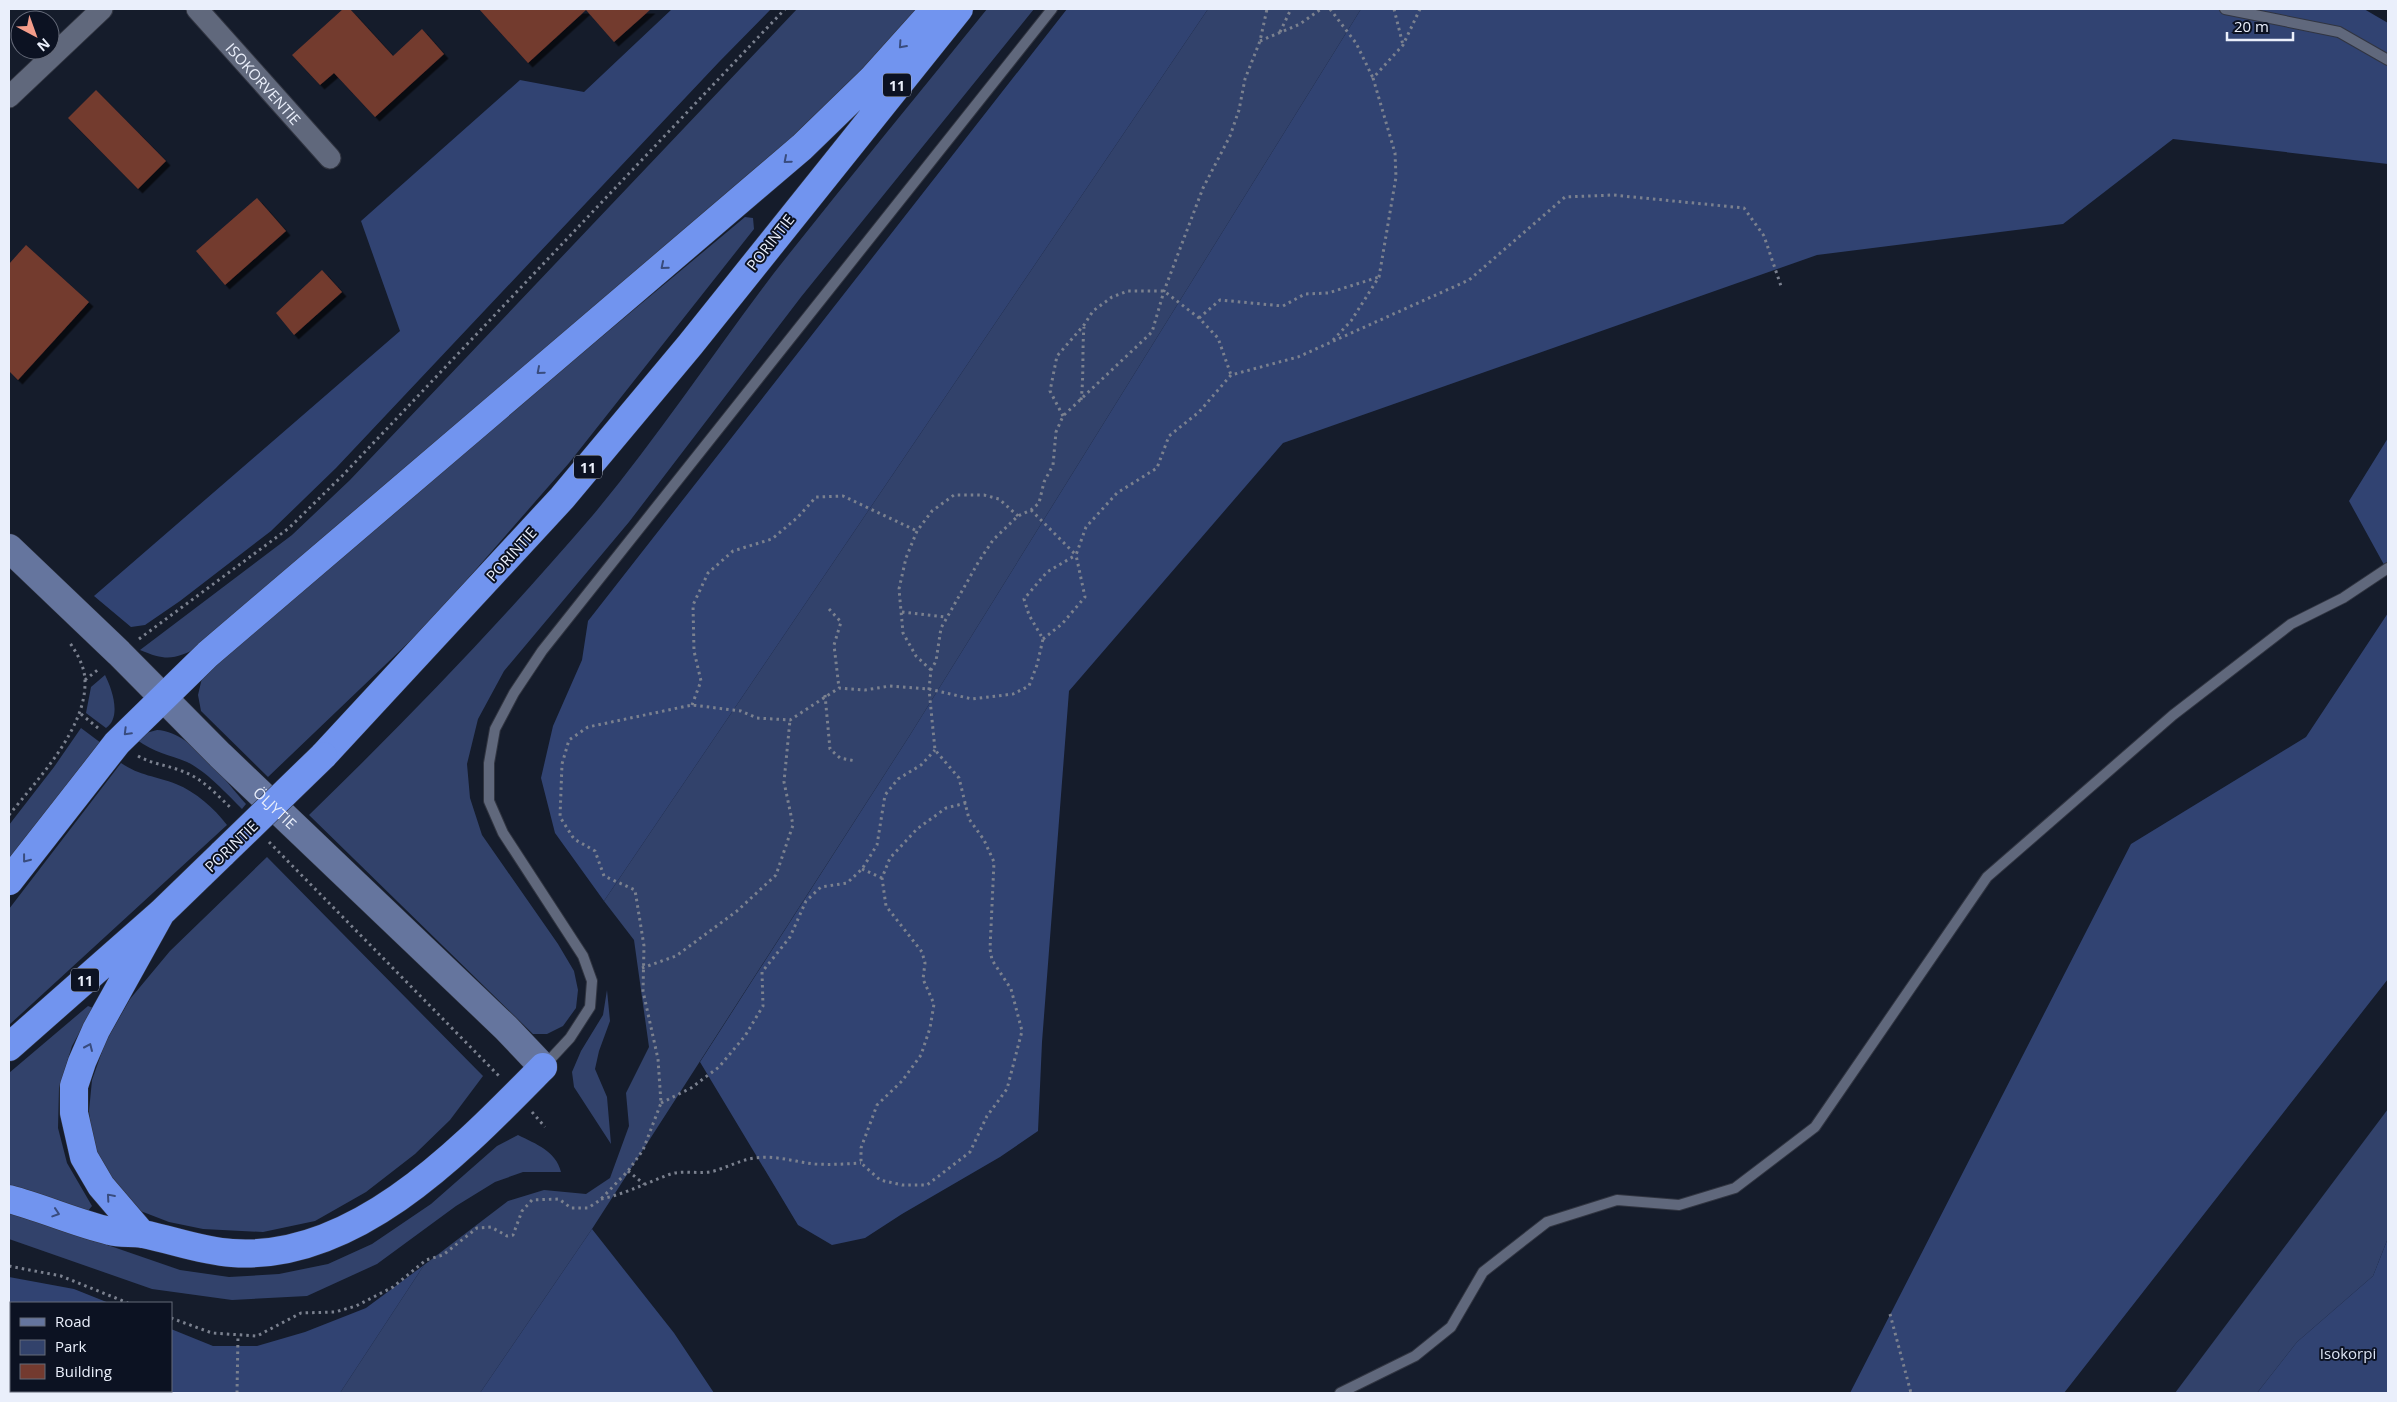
<svg xmlns="http://www.w3.org/2000/svg" width="2397" height="1402" font-family="'Open Sans',sans-serif">
	<style>
		.green { fill: #32426b }
		.forest { fill: #314372 }
		.building { fill: #733a2f; filter: url(#shadow) }
		.lines { fill: none; stroke-linecap: round; stroke-linejoin: round }
		.lane-casing { stroke: #313541; stroke-width: 12 }
		.street-casing { stroke: #313541; stroke-width: 23 }
		.secondary-casing { stroke: #313541; stroke-width: 29 }
		.highway-casing { stroke: #313541; stroke-width: 29 }
		.path { stroke: #7b818f; stroke-width: 3; stroke-dasharray: 2.5 4; stroke-linecap: butt }
		.lane { stroke: #60687c; stroke-width: 10 }
		.street { stroke: #60687c; stroke-width: 21 }
		.secondary { stroke: #65759e; stroke-width: 28 }
		.highway { stroke: #7194ef; stroke-width: 28 }
		.highway-bridge-casing { stroke: #313541; stroke-width: 29; stroke-linecap: butt }
		.highway-bridge { stroke: #7194ef; stroke-width: 28 }
		.oneway { stroke: #394c7e }
		.labels { text-anchor: middle; dominant-baseline: central; stroke-width: 4; stroke-linejoin: round; paint-order: stroke }
		.shield { fill: #0c1222; stroke: #a7adba; stroke-width: 1 }
		.shield-label { font-size: 14px; font-weight: bold; fill: #eaeffb }
		.street-label { font-size: 15px; fill: #eaeffb; stroke: #0c1222 }
		.park-label { font-size: 15px; fill: #dde4f3; stroke: #0c1222 }
	</style>
	<defs>
		<filter id="shadow"><feDropShadow dx="4.5" dy="4.5" stdDeviation="0" flood-color="#0009"/></filter>
	</defs>
	<rect width="100%" height="100%" fill="#151c2b"/>
	<path class="green" d="M797 9H921L842 98 201 646C175 659 168 662 140 650L292 535 350 480Z
		M987 9H1034L801 297 629 522 504 671 478 719 467 764 470 798 482 835 558 944 574 971 578 990 576 1008 563 1026 547 1034H533L309 815C408 719 503 620 593 515 658 437 713 353 774 273 844 184 916 97 987 9Z
		M1208 9H1361L910 735 592 1229 480 1393H340L424 1265 508 1201 544 1190 586 1194 610 1178 629 1126 626 1093 649 1047 634 940 604 901Z
		M745 217 753 218 754 229 569 463 430 622 268 777 201 711 198 695 202 678 220 655Z
		M105 675C112 689 122 717 106 728L86 713 91 687Z
		M81 728 101 743 9 867V825L54 767Z
		M157 730C192 732 223 779 246 804L242 809C227 794 206 771 187 762 170 755 153 752 137 740L146 733Z
		M121 763C140 776 156 776 176 784 196 792 214 808 227 825L9 1025V909Z
		M267 857 483 1076 450 1120 415 1154 366 1192 315 1221 263 1232 203 1229 169 1222 125 1205 93 1150 89 1111 92 1080 105 1043 130 999 170 951Z
		M607 990 610 1021 599 1051 595 1069 607 1097 611 1144 574 1087 572 1072 581 1051 603 1015Z
		M88 1006 93 1008 72 1046 59 1088 58 1128 67 1163 92 1206 87 1212 9 1188V1073Z
		M2388 1109V1238L2373 1276 2297 1342 2257 1393H2175Z
		M518 1135C536 1144 556 1151 561 1172H523L495 1182 456 1206 377 1264 307 1296 232 1300 152 1289 9 1239V1211L180 1270 229 1277 279 1274 328 1264 372 1244 431 1204 497 1146Z"/>
	<path class="forest" d="M672 9H771L719 62 336 468 271 531 180 601 145 625 131 627 94 596 400 331 361 221 520 80 584 92Z
		M1067 9H1208L604 901 555 833 541 778 553 726 582 660 588 621Z
		M1361 9H2364L2388 23V164L2173 139 2063 224 1817 255 1283 443 1069 691 1042 1042 1038 1131 1000 1157 902 1214 865 1238 832 1245 798 1225 700 1062 910 735Z
		M2388 438V572L2349 501Z
		M2388 613V979L2064 1393H1850L2131 844 2306 737Z
		M592 1229 674 1333 714 1393H480Z
		M2388 1238V1393H2257L2297 1342 2373 1276Z
		M424 1265 340 1393H9V1277L74 1289 109 1303H11V1391H171V1329L213 1346H257L305 1332 366 1308Z"/>
	<path class="building" d="M343 9H350L393 56 422 29 444 54 375 117 334 73 320 85 292 55Z
		M479 9H651L614 42 586 10 528 63Z
		M96 90 166 161 138 189 68 118Z
		M257 198 286 231 225 285 196 251Z
		M26 245 89 302 18 380 9 371V264Z
		M322 270 342 292 294 335 276 313Z"/>
	<g class="lines">
		<defs>
			<path id="lane" d="M2225 9 2339 32 2388 60
				M544 1066 570 1038 590 1007 592 981 583 956 503 833 489 801V763L495 729 514 693 542 651 1052 9
				M1340 1393 1415 1356 1451 1327 1483 1272 1547 1222 1617 1200 1679 1205 1735 1188 1815 1127 1987 877 2173 715 2291 624 2343 598 2388 568"/>
			<g id="street">
				<path id="s1" d="M197 9 330 158"/>
				<path d="M9 97 102 9"/>
			</g>
			<g id="secondary">
				<path id="s2" d="M9 548 119 653 220 755 506 1028 543 1067"/>
			</g>
			<path id="highway" d="M323 756 562 498 690 345 959 9
				M9 881 117 743 208 654 802 147 872 79 935 9
				M9 1047 161 913 223 853
				M9 1199C43 1208 76 1223 110 1231 121 1234 132 1232 143 1234 173 1240 201 1251 232 1253 356 1262 463 1148 543 1067
				M142 1234 101 1186 84 1157 74 1113V1086L82 1062 96 1030 161 913"/>
		</defs>
		<use href="#lane" class="lane-casing"/>
		<use href="#street" class="street-casing"/>
		<use href="#secondary" class="secondary-casing"/>
		<use href="#highway" class="highway-casing"/>
		<path class="path" d="M1330 9 1356 43 1373 78
			M1394 9 1403 45
			M1280 32 1291 9
			M1260 41 1300 24 1321 9
			M1199 318 1220 300 1283 306 1305 294 1328 293 1379 277
			M1333 340 1351 321 1379 277 1396 177 1395 153 1373 78 1403 45 1420 9
			M1081 400C1084 376 1082 351 1084 327
			M1063 416 1050 391 1057 356 1084 325 1093 311 1112 297 1128 291H1164L1199 318 1218 338 1231 375
			M1031 510 1076 555
			M829 609 841 622 834 645 839 688
			M902 612 946 617
			M139 639 289 528 343 475 785 9
			M1043 639 1062 624 1085 597 1076 555 1086 527 1117 493 1157 468 1169 436 1199 412 1231 375 1298 357 1469 280 1565 197 1613 195 1744 208 1764 236 1782 289
			M931 670 916 656 903 633 899 589 906 558 917 531 932 511 954 495H984L999 499 1018 516
			M85 680 100 668
			M825 695 830 749 840 758 856 761
			M692 705 701 681 694 651 693 605 708 573 733 551 772 539 798 517 816 497 843 496 917 531
			M81 714 98 728
			M138 756C152 764 167 765 182 771 202 778 217 795 232 809
			M966 803 946 808 917 829 890 858 882 878 886 906 922 952 925 963 923 979 934 1004 930 1028 921 1055 902 1081 877 1105 861 1148V1163L880 1180 902 1185H927L970 1152 987 1116 1007 1089 1022 1031 1011 989 992 960 990 949 994 862 984 840 969 819 959 778 935 750 929 689 931 670 936 661 941 628 979 561 993 540 1018 516 1031 510 1039 503 1044 482 1053 465 1056 432 1063 416 1152 332 1164 291 1203 188 1230 136 1239 110 1245 79 1260 41 1267 9
			M9 815C37 780 86 729 85 682 85 667 78 655 70 643
			M269 842 499 1076
			M862 869 882 878
			M642 968 676 956 737 911 776 875 793 825 784 782 790 720
			M661 1103 691 1088 719 1067 745 1036 763 1006 762 972 790 937 806 901 821 887 847 883 862 869 877 845 885 795 898 779 921 765 935 750
			M532 1112 545 1127
			M628 1171 644 1184
			M601 1199C625 1194 646 1183 668 1175 682 1169 700 1175 714 1171 728 1167 740 1160 755 1158 776 1155 795 1162 815 1164 831 1165 846 1164 861 1163
			M9 1266 61 1276 128 1303
			M1890 1314 1911 1393
			M171 1318 212 1333 257 1336 301 1313 335 1312 356 1306 393 1287 426 1260 443 1255 477 1228 491 1227 507 1236 513 1235 522 1211 532 1200 559 1199 571 1208H588L600 1200 628 1171 643 1150 661 1103 658 1059 643 991 644 946 635 890 604 876 595 851 574 839 560 817 562 764 569 740 588 727 692 705 741 711 757 718 790 720 839 688 865 690 890 686 929 689 972 699 1013 694 1029 686 1037 665 1043 639 1029 615 1024 599 1047 572 1076 555
			M74 1393 75 1391
			M237 1393 238 1335"/>
		<use href="#lane" class="lane"/>
		<use href="#street" class="street"/>
		<use href="#secondary" class="secondary"/>
		<use href="#highway" class="highway"/>
		<defs>
			<path id="highway-bridge" d="M223 853 323 756"/>
		</defs>
		<use href="#highway-bridge" class="highway-bridge-casing"/>
		<use href="#highway-bridge" class="highway-bridge"/>
	</g>
	<defs><path id="oneway-chevron" d="M-2-3.5L2.5 0L-2 3.5" fill="none" stroke-width="1.6" stroke-linecap="round" stroke-linejoin="round" transform="scale(1.25)"/></defs>
	<g class="oneway">
		<use href="#oneway-chevron" transform="translate(902 45) rotate(132)"/>
		<use href="#oneway-chevron" transform="translate(787 160) rotate(139)"/>
		<use href="#oneway-chevron" transform="translate(664 266) rotate(140)"/>
		<use href="#oneway-chevron" transform="translate(540 371) rotate(139)"/>
		<use href="#oneway-chevron" transform="translate(127 732) rotate(135)"/>
		<use href="#oneway-chevron" transform="translate(26 859) rotate(128)"/>
		<use href="#oneway-chevron" transform="translate(89 1047) rotate(-66)"/>
		<use href="#oneway-chevron" transform="translate(110 1197) rotate(-131)"/>
		<use href="#oneway-chevron" transform="translate(56 1213) rotate(18)"/>
	</g>
	<g class="labels">
		<g class="shield">
			<rect x="883" y="73.5" width="28" height="23" rx="4"/>
			<rect x="574" y="455.5" width="28" height="23" rx="4"/>
			<rect x="71" y="968.5" width="28" height="23" rx="4"/>
		</g>
		<g class="shield-label">
			<text x="897" y="85">11</text>
			<text x="588" y="467">11</text>
			<text x="85" y="980">11</text>
		</g>
		<g class="street-label">
			<text stroke="none"><textPath href="#s1" startOffset="100">ISOKORVENTIE</textPath></text>
			<text transform="translate(770 242) rotate(-52)">PORINTIE</text>
			<text transform="translate(511 554) rotate(-48)">PORINTIE</text>
			<text stroke="none"><textPath href="#s2" startOffset="372">ÖLJYTIE</textPath></text>
			<text transform="translate(231 846) rotate(-44)">PORINTIE</text>
		</g>
		<g class="park-label">
			<text x="2348" y="1353">Isokorpi</text>
		</g>
	</g>
	<rect width="2397" height="1402" fill="none" stroke="#eaeffb" stroke-width="20"/>
	<rect x="10" y="1302" width="162" height="90" fill="#0c1222" stroke="#656a79"/>
	<rect x="20" y="1318" width="25" height="8" fill="#65759e" stroke="#656a79"/>
	<text x="55" y="1327" font-size="15" fill="#eaeffb">Road</text>
	<rect x="20" y="1340" width="25" height="15" fill="#32426b" stroke="#656a79"/>
	<text x="55" y="1352" font-size="15" fill="#eaeffb">Park</text>
	<rect x="20" y="1364" width="25" height="15" fill="#733a2f" stroke="#656a79"/>
	<text x="55" y="1377" font-size="15" fill="#eaeffb">Building</text>
	<g transform="translate(35 35) rotate(139)"><circle r="24" fill="#0c1222" stroke="#656a79"/>
	<path d="M0-4L9 19L0 12L-9 19Z" fill="#f49d8b"/>
	<text y="-8" font-size="14" font-weight="bold" text-anchor="middle" fill="#eaeffb">N</text>
	</g>
	<path d="M2227 32v8h66v-8" fill="none" stroke="#eaeffb" stroke-width="2.5"/>
	<text x="2234" y="32" font-size="15" fill="#eaeffb" stroke="#0c1222" stroke-width="4" paint-order="stroke">20 m</text>
</svg>
